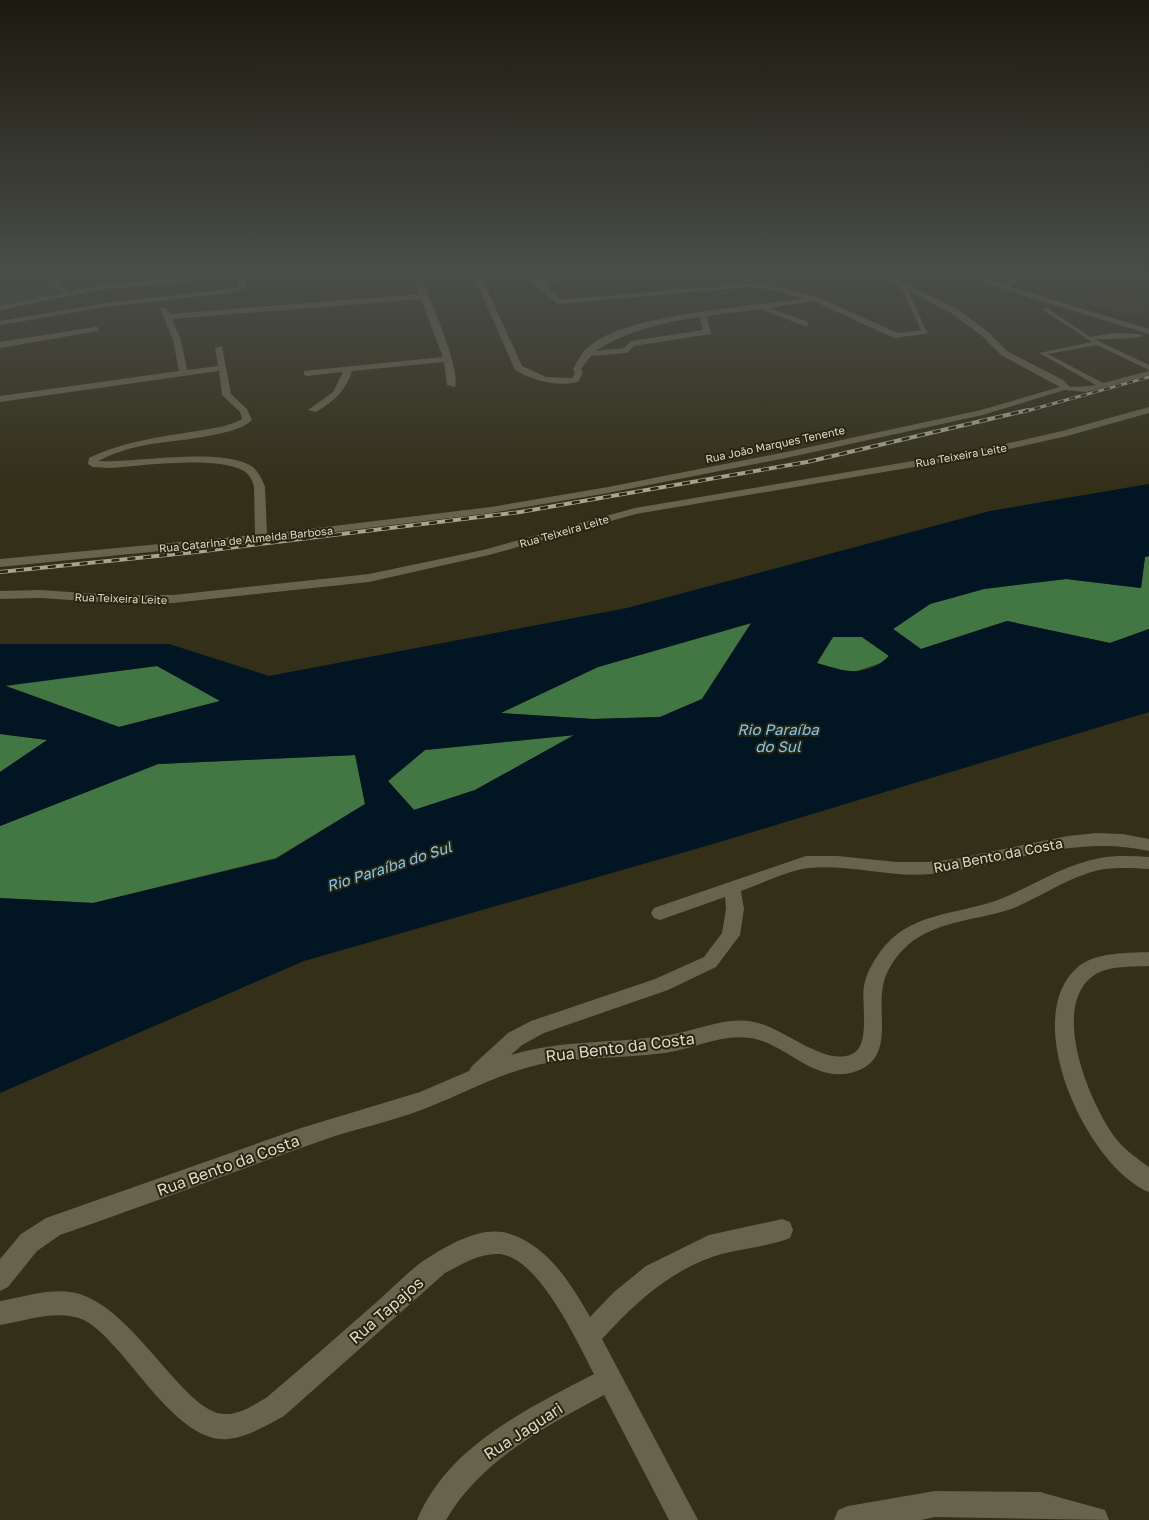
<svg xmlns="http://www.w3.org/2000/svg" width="1149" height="1520" font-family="'Golos Text',sans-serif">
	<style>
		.built { fill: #3f391b }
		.medical { fill: #3d3524 }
		.green { fill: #2f522f }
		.forest { fill: #427643 }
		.water { fill: #021522; fill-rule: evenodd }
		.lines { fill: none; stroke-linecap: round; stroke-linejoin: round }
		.service { fill: #68634b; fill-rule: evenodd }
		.minor { fill: #68634b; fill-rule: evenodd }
		.tertiary { fill: #68634b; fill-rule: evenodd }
		.rail-far1-casing { stroke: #a7a493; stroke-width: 3 }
		.rail-casing { stroke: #a7a493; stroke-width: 4 }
		.rail-far1 { stroke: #29250f; stroke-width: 2; stroke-dasharray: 6; stroke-linecap: butt }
		.rail { stroke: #29250f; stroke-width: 2.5; stroke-dasharray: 8; stroke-linecap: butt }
		.labels { text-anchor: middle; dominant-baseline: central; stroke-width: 4; stroke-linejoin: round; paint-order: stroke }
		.far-street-label { font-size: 11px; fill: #dedcce; stroke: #29250f }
		.street-label { font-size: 14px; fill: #dedcce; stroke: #29250f }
		.water-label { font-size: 15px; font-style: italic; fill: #81c8fa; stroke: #29250f }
		.near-street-label { font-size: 16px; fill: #dedcce; stroke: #29250f }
	</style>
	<rect width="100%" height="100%" fill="#332f19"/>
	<path class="built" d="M1061 274H1106L1123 278 1136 274H1149V282L1123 291Z"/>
	<path class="medical" d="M1096 291 1113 296 1124 292 1149 299V310L1131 317 1073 300Z"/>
	<path class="green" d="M40 274 60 295 0 308V284Z"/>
	<path class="forest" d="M1149 556V629L1110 643 1007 621 921 649 893 629 930 604 984 589 1066 579 1141 588 1145 557Z
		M752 623 702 699 660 717 593 719 500 713 598 667Z
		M833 637H862L889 656 881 663 851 673 816 663Z
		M157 666 221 701 119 727 4 685Z
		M0 734 48 740 0 772Z
		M576 735 475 790 414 810 388 781 425 750Z
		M356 755 365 804 276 858 93 903 0 898V826L158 764Z"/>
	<path class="water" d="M1149 484V556L1145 557 1141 588 1066 579 984 589 930 604 893 629 921 649 1007 621 1110 643 1149 629V712L713 844 304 961 0 1093V898L93 903 276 859 365 804 355 755 158 764 0 826V772L47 740 0 734V644H169L269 676 627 608 990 511ZM751 623 702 699 660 717 593 719 501 713 598 667ZM833 637H862L889 656C865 679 844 671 817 663ZM157 666 220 701 119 727 5 686ZM574 735 475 790 414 810 388 781 425 750Z"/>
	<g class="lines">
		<path class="service" d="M903 283 906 285 927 333 922 332 900 285Z
			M1043 308H1047L1090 337 1149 365V370L1097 345 1048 354 1103 383 1149 371V375L1086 392 1063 390 1062 389C1069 385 1086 388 1096 385L1039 353 1092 342 1043 310Z"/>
		<path class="minor" d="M40 274H47L70 293 63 295Z
			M237 274H244L247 287 237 292 106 307 0 325V321L106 303 235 288 239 286Z
			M412 274H419C428 294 461 368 455 387L447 385 444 362 352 371C346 391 334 401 316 412L308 410 333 392 343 372 307 376 304 375V371L443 357 421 299 172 319 181 340 187 370 218 366 215 348 222 346 231 394 247 409 252 420C236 437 171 440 146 445 129 448 114 453 98 461 136 463 223 446 253 467 258 472 263 480 265 487L267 534 491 507 608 487 786 452 981 410 1060 387 1001 355 981 335 951 313 878 274H886L957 309 987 331 1007 351 1063 380 1071 388 983 415 786 458 608 493 491 513 261 541 0 567V559L255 535 254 487C253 481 249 474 244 471 216 455 142 466 109 468L93 467 88 464 89 458C124 441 160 437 197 431 213 428 228 427 242 419L240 412 222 395 219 371 0 402V396L179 371 173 340 160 308H166L170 314 420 294Z
			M473 274H480L522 366 546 377 572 378 575 373 573 369C576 364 580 357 582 354 610 313 755 307 804 299L778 291 751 287 558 304 533 284 527 274H534L540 279 594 274H615L544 283 560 300 751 283 779 287 817 297 898 333 925 330 929 332 925 334 894 338 813 301 769 308 808 322V326H805L760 309 707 316 711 334 634 346 627 353 591 356 581 369 583 373 578 382C556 387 534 381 515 370ZM700 317 703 330 631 341 624 348 595 351C628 331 662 322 700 317Z
			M970 274H979L1005 285 1015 274H1022L1011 287 1149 329V334L989 285Z
			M95 327H98V331L0 348V342Z
			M1114 333 1139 334 1143 336C1139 339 1087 340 1084 338Z
			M1149 407V413L1067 436 978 456 636 514 489 555 369 582 173 603H117L40 598 0 599V591L40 590 117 595H173L369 574 483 550 635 508 978 450 1062 431Z
			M1096 833 1123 834 1149 839V851C1071 834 1007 866 931 874 890 878 850 864 809 868 789 870 761 884 741 891L744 909 740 935 716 967 668 990 544 1033 522 1045 511 1055C563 1039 616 1044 669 1035 697 1031 725 1016 754 1022 783 1027 824 1067 852 1054 871 1046 861 1003 864 986 866 974 873 962 880 952 908 913 953 915 995 901 1030 888 1062 865 1100 858 1116 855 1133 856 1149 857V869C1133 868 1115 867 1099 870 1069 877 1042 896 1014 908 983 919 947 920 919 937 910 942 902 950 896 958 890 966 885 975 883 986 877 1016 895 1060 854 1072 813 1084 787 1043 750 1038 721 1034 693 1049 665 1053 628 1058 590 1057 553 1062 504 1069 460 1097 413 1113 387 1122 361 1128 335 1136 243 1168 152 1203 60 1235L37 1251 8 1287 0 1291V1259L21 1234 46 1218 301 1128 420 1092 469 1071 472 1066 508 1033 531 1021 655 979 704 957 722 933 726 909 725 897 660 920 654 918 651 913 654 908 806 856H837L897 862H928L955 859 1068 836Z
			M1149 952V966C1132 967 1108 965 1093 976 1049 1008 1091 1107 1117 1140 1126 1151 1138 1159 1149 1167V1192C1087 1167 1017 1016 1079 966 1097 952 1128 953 1149 952Z
			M782 1219 790 1222 793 1230 790 1238C765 1248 737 1248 712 1257 667 1273 633 1305 602 1339L698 1520H669L604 1395C545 1427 481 1460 446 1520H417C448 1446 527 1409 594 1374 577 1342 539 1257 499 1254 479 1253 462 1264 445 1273L284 1416C267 1425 248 1437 228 1439 185 1444 141 1374 114 1346 104 1335 90 1320 75 1317 52 1311 23 1321 0 1325V1301C23 1297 52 1287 76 1293 134 1307 184 1413 224 1414 239 1415 253 1405 266 1398 304 1366 341 1333 379 1300 395 1286 412 1267 431 1256 452 1243 484 1225 510 1234 548 1246 571 1284 590 1317L614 1292 646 1266 709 1235Z
			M935 1491 1040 1492 1105 1510 1109 1520 935 1517 921 1520H834L838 1510 848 1506Z"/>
		<path class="tertiary" d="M229 274H252L248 276 97 290 0 310V306L97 286Z"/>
		<defs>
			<path id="rail-far1" d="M1023 412 1149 377"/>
			<path id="rail" d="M0 572 196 552 520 512 807 462 1028 410"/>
		</defs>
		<use href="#rail-far1" class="rail-far1-casing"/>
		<use href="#rail" class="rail-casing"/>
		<use href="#rail-far1" class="rail-far1"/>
		<use href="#rail" class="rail"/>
	</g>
	<linearGradient id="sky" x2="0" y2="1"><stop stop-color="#1c1a0e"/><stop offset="0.56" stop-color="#4a4d49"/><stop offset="1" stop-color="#4a4d49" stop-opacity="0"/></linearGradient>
	<rect width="1149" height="486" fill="url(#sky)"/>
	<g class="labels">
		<g class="far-street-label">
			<text transform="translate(775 444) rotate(-12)">Rua João Marques Tenente</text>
			<text transform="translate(961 455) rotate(-10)">Rua Teixeira Leite</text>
			<text transform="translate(564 531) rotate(-16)">Rua Teixeira Leite</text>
			<text transform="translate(246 539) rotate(-6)">Rua Catarina de Almeida Barbosa</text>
			<text transform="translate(121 598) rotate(2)">Rua Teixeira Leite</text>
		</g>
		<g class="street-label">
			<text transform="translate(998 855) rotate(-11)">Rua Bento da Costa</text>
		</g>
		<g class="water-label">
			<text x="778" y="729">Rio Paraíba<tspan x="778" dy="17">do Sul</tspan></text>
			<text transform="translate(389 866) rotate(-18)">Rio Paraíba do Sul</text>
		</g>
		<g class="near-street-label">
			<text transform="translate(620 1047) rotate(-7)">Rua Bento da Costa</text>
			<text transform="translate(228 1165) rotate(-20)">Rua Bento da Costa</text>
			<text transform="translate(386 1310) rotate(-41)">Rua Tapajos</text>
			<text transform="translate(523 1431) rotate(-33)">Rua Jaguari</text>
		</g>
	</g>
</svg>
